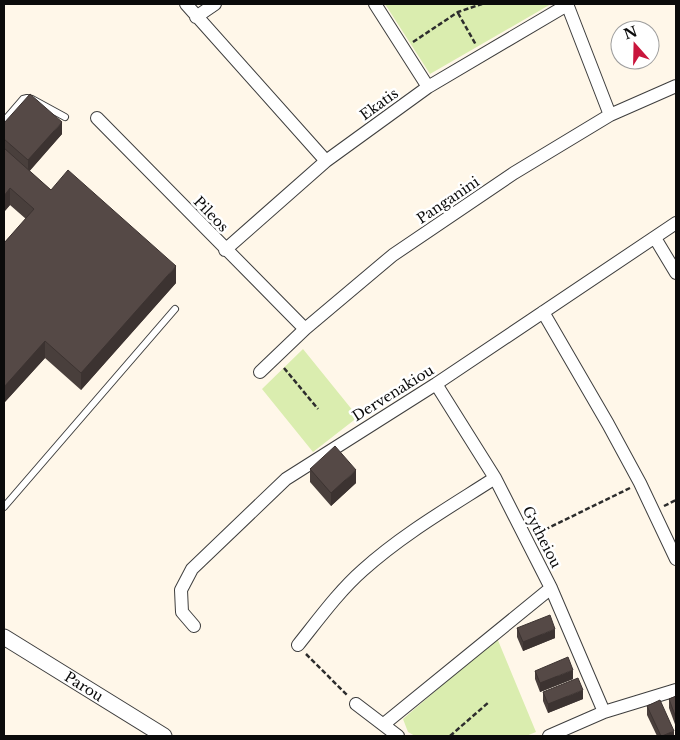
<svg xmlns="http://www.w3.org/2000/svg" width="680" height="740" font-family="'Libre Baskerville',serif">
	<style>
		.grass { fill: #daedaf }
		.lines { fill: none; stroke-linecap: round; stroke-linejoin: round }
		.service-casing { stroke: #3e3e3e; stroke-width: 8 }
		.minor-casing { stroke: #3e3e3e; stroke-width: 14 }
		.tertiary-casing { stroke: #3e3e3e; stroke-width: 17 }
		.path { stroke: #2d2d2d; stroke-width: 2.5; stroke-dasharray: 5 2.5; stroke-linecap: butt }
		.service { stroke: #fff; stroke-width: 6 }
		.minor { stroke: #fff; stroke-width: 12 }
		.tertiary { stroke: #fff; stroke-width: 15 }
		.wall { fill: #493f3c }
		.shaded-wall { fill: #3c3331 }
		.building { fill: #554946; stroke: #3c3331 }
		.labels { text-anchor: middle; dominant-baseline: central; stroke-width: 5; stroke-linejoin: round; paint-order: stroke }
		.street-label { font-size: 14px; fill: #0b0b0b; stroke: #fff }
	</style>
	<rect width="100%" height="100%" fill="#fff7e9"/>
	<path class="grass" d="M385 4H551L430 74Z
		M303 349 358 417 313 452 262 389Z
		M497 638 536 732 526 736H415L408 732 403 719Z"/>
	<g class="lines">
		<defs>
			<path id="service" d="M4 121 23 99 27 98 32 99 65 117
				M4 507 175 309"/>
			<path id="minor" d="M186 4 326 161
				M375 4 428 87
				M567 4 610 115
				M196 17 215 4
				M97 118 305 329
				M655 238 676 273
				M225 250 326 161 428 87 567 5
				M543 312 608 424 640 483 676 559
				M260 372 305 329 393 255 514 173 610 115 676 86
				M436 384 495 478 551 588 604 712
				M194 626 182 612 181 590 192 569 286 479 436 384 676 223
				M298 645C318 620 339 591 363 570 403 534 450 507 495 478
				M356 704 398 736
				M384 724 551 588
				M549 736 604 712 676 690"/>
			<g id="tertiary">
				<path id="s1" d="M4 637 164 736"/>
			</g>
		</defs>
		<use href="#service" class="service-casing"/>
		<use href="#minor" class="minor-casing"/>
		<use href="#tertiary" class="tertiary-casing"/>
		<path class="path" d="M458 13 476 45
			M413 42 458 12 482 4
			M284 368 318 409
			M664 506 676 500
			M538 533 630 488
			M306 654 348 696
			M450 736 489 702"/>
		<use href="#service" class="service"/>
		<use href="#minor" class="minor"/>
		<use href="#tertiary" class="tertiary"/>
	</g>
	<path class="wall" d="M4 123 62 134 29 171 51 190 176 283 81 390 45 358 4 403V243L26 219 10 205 4 212Z
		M310 469 356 483 331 506 310 482Z
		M517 628 555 638 523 651 517 637Z
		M535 671 573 679 540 692 535 679Z
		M543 692 583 699 548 713 543 701Z
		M676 696V727L669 708V699Z
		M647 706 674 736H657L647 715Z"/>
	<path class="shaded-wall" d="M62 122V134L28 173V160Z
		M10 188V205L4 212V196Z
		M176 266V283L81 390V373Z
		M45 341V358L4 403V387Z
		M356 470V483L331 506V493Z
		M555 629V638L523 651V642Z
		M573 670V679L540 692V683Z
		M583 690V699L548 713V704Z
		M674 731V736H662Z"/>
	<path class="building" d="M30 94 62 122 28 160 4 139V123Z
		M4 148 51 190 68 170 176 266 81 373 45 341 4 387V243L34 209 10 188 4 196Z
		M335 446 356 470 331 493 310 469Z
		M550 615 555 629 523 642 517 628Z
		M568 657 573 670 540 683 535 671Z
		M578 678 583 690 548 704 543 692Z
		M676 696V718L669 699Z
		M660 700 674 731 662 736H661L647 706Z"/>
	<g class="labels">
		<g class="street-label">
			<text transform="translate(379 104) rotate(-36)">Ekatis</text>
			<text transform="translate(448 200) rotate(-34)">Panganini</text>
			<text transform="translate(211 214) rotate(46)">Pileos</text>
			<text transform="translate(393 393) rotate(-32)">Dervenakiou</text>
			<text transform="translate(542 537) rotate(63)">Gytheiou</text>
			<text stroke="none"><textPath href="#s1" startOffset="94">Parou</textPath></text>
		</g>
	</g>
	<rect width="680" height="740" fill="none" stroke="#0b0b0b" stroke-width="10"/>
	<g transform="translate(635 45) rotate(340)"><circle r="24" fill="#ffffff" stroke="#9d9d9d"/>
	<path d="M0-4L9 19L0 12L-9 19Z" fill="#c9153c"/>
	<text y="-8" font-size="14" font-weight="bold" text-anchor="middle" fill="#0b0b0b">N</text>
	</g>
</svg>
